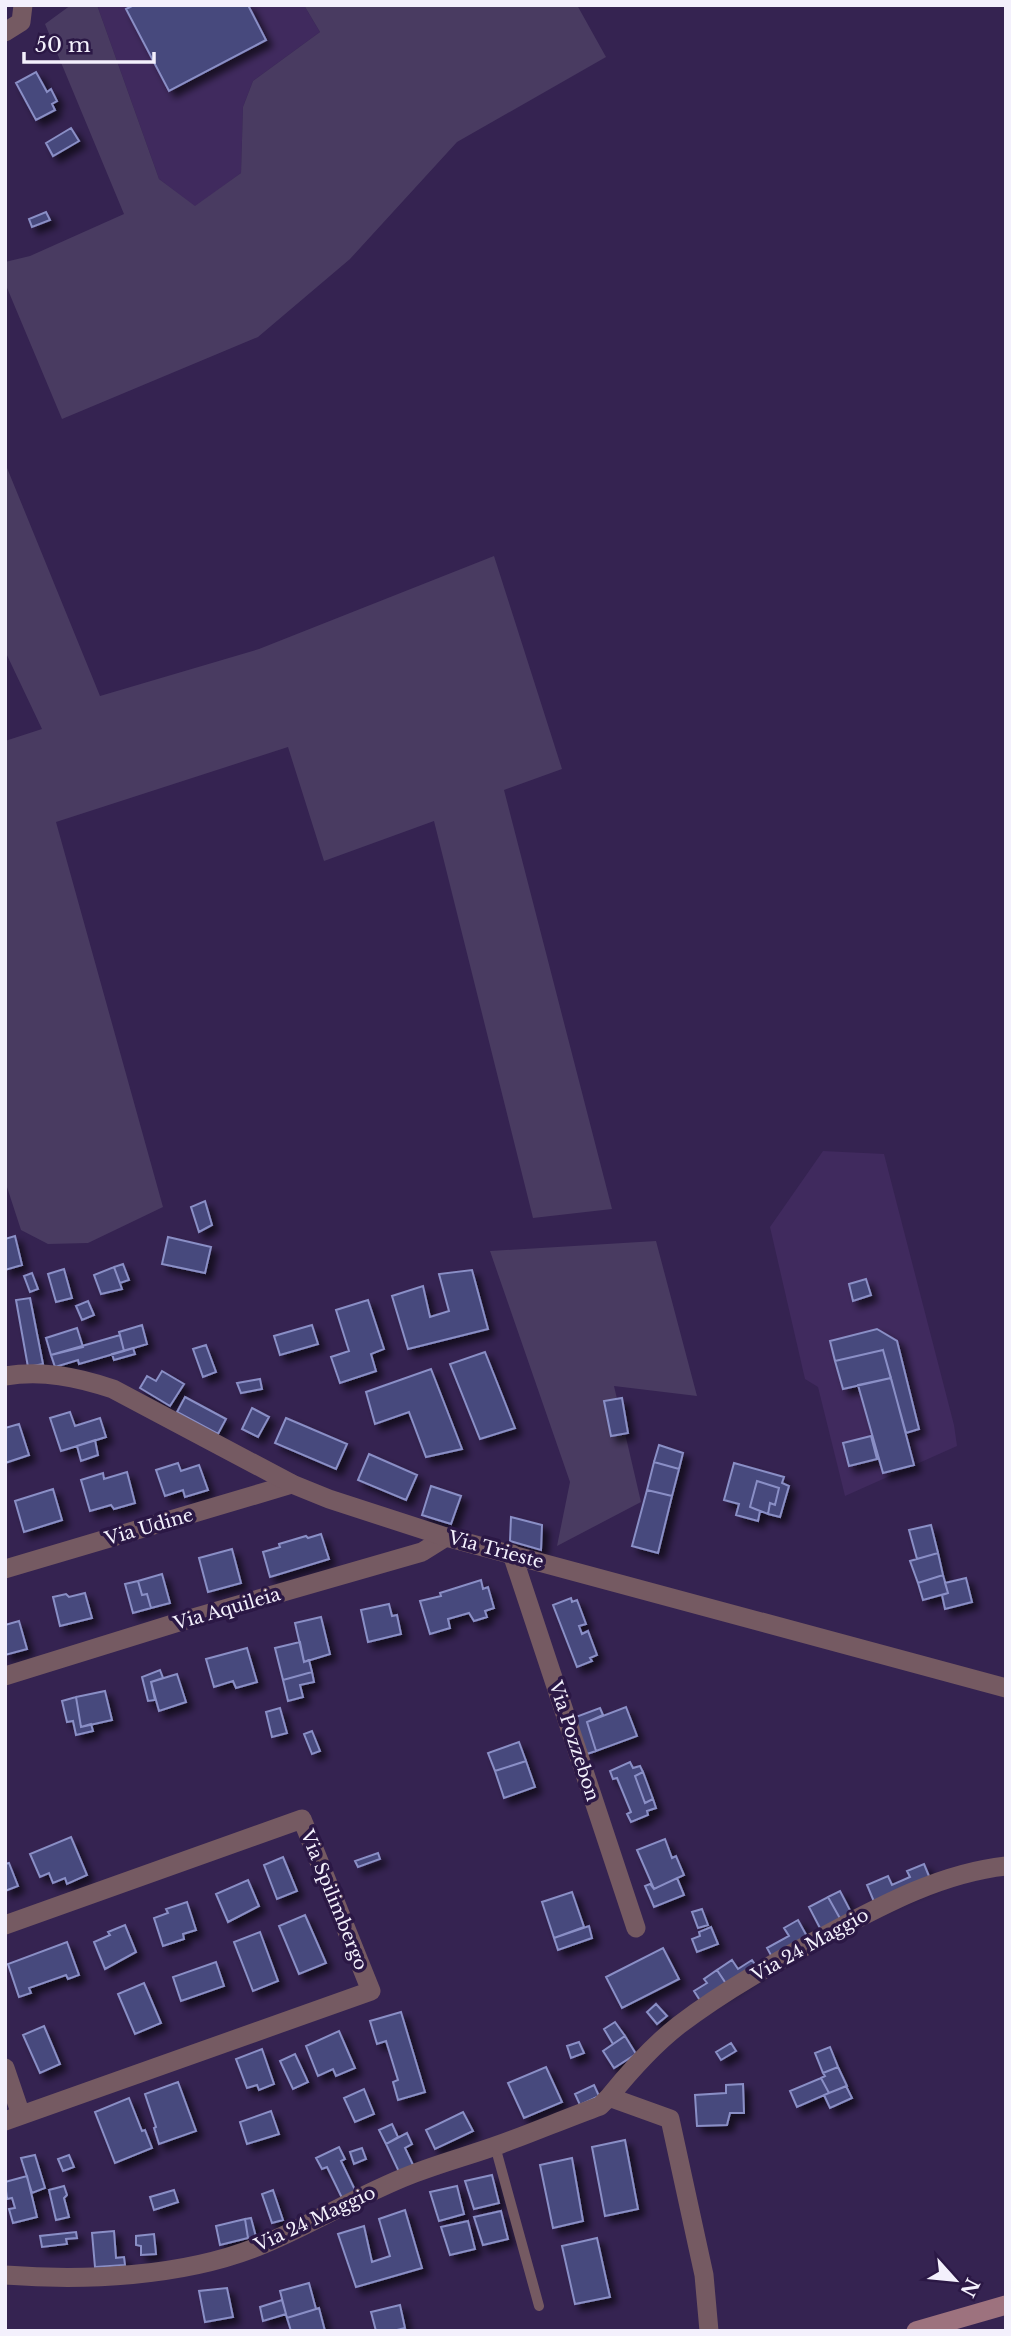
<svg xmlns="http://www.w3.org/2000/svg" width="1011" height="2336" font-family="'Libre Baskerville',serif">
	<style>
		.built { fill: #402a5e }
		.green { fill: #493b61 }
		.building { fill: #46487d; stroke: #8a8fc6; stroke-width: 2; filter: url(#shadow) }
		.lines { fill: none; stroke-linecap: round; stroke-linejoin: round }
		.service { stroke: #755a62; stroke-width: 10 }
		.minor { stroke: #755a62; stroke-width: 19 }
		.tertiary { stroke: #755a62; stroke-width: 19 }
		.secondary { stroke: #9d727e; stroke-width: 19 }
		.labels { text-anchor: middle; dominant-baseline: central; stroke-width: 7; stroke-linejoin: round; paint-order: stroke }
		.street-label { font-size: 18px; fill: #f3f0fc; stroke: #2b1845 }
	</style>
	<defs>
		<filter id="shadow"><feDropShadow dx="6" dy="6" stdDeviation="3.5" flood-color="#0009"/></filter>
	</defs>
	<rect width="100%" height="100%" fill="#352351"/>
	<path class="built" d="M97 5H304L320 32 253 81 243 107 241 173 195 207 159 179Z
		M823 1151 884 1154 954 1425 957 1446 845 1496 818 1387 805 1379 770 1227Z"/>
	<path class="green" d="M71 5H97L159 179 195 206 241 173 243 107 253 81 320 32 304 5H577L606 57 457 142 350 259 258 337 62 419 5 283V262L30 256 124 214 45 24Z
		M5 463 100 696 259 649 494 556 562 769 504 790 612 1209 533 1218 434 821 324 861 288 747 56 822 163 1207 88 1243 48 1244 21 1230 5 1181V741L42 729 5 651Z
		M656 1241 697 1396 614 1386 641 1502 557 1546 570 1482 490 1251Z"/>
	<path class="building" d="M134 5H248L266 40 169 91 126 9Z
		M36 72 47 92 51 89 57 101 52 104 55 110 36 120 16 83Z
		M71 128 79 141 53 156 46 143Z
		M46 212 50 220 32 227 29 219Z
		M205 1201 212 1225 199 1232 191 1207Z
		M15 1236 22 1265 5 1270V1239Z
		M168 1237 211 1247 205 1273 162 1264Z
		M123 1264 129 1280 120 1283 114 1267Z
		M114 1267 122 1289 101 1294 94 1275Z
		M64 1269 72 1298 56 1302 48 1274Z
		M472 1270 488 1329 408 1349 392 1296 423 1286 430 1317 449 1311 439 1274Z
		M32 1273 38 1289 30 1292 24 1276Z
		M866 1279 871 1295 853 1301 849 1284Z
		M30 1298 43 1364 28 1367 16 1300Z
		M368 1300 384 1349 371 1354 376 1371 340 1383 331 1357 349 1351 336 1310Z
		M88 1301 94 1315 82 1320 76 1306Z
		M142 1325 147 1344 124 1351 119 1332Z
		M312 1325 318 1344 280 1355 274 1336Z
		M77 1328 83 1347 51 1355 46 1338Z
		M877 1329 897 1341 919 1429 906 1433 883 1350 835 1361 830 1341Z
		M120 1335 124 1351 79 1364 78 1360 55 1367 51 1355Z
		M206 1345 216 1372 203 1377 193 1349Z
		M133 1348 135 1354 114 1360 112 1354Z
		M883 1350 891 1378 843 1389 835 1361Z
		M485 1352 515 1428 480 1439 450 1364Z
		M431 1369 462 1449 426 1457 409 1412 375 1424 366 1392Z
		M162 1371 184 1384 170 1406 140 1388 147 1376 156 1381Z
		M891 1378 914 1465 883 1473 858 1385Z
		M260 1379 262 1389 241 1393 237 1383Z
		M185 1397 226 1419 218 1434 177 1412Z
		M622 1398 628 1433 611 1436 604 1401Z
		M252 1408 269 1417 258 1437 242 1429Z
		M70 1412 75 1426 100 1418 106 1437 61 1451 50 1418Z
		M286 1418 347 1444 336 1469 275 1443Z
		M19 1424 29 1455 5 1463V1428Z
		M871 1436 877 1459 849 1466 843 1443Z
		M95 1440 98 1455 81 1461 77 1446Z
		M659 1445 683 1453 679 1469 654 1462Z
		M369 1454 417 1475 406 1500 358 1480Z
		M654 1462 679 1469 672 1496 647 1490Z
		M178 1463 181 1471 199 1465 208 1490 185 1497 183 1490 165 1496 156 1470Z
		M734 1463 784 1477 782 1483 789 1486 780 1517 768 1514 770 1503 775 1505 779 1488 757 1481 750 1507 760 1511 758 1521 736 1515 739 1504 724 1500Z
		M127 1472 135 1503 114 1509 111 1505 90 1511 81 1480 103 1473 104 1479Z
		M757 1481 779 1488 775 1505 770 1503 768 1514 750 1507Z
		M431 1486 461 1496 451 1524 422 1515Z
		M53 1489 62 1520 24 1532 15 1501Z
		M647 1490 672 1496 658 1553 632 1546Z
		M511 1517 542 1525 541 1550 510 1541Z
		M931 1525 938 1553 917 1559 909 1530Z
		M321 1534 329 1559 270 1577 263 1552 280 1547 279 1544 306 1536 308 1538Z
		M232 1549 241 1583 208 1592 199 1558Z
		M938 1553 943 1575 918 1583 910 1561Z
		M162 1574 170 1603 151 1608 147 1594 142 1595 138 1581Z
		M943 1575 948 1593 923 1600 918 1583Z
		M966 1578 972 1602 945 1609 942 1595 948 1593 945 1583Z
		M481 1580 483 1589 488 1587 494 1608 485 1611 487 1617 474 1621 469 1613 448 1619 450 1628 430 1634 420 1601 441 1596 440 1593Z
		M138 1581 142 1595 147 1594 151 1608 133 1613 125 1584Z
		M85 1593 92 1618 60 1626 53 1597 66 1594 69 1597Z
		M571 1598 572 1602 577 1600 586 1624 579 1626 582 1634 588 1631 597 1655 590 1658 592 1661 577 1667 553 1605Z
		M389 1604 392 1616 397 1615 401 1634 368 1642 361 1610Z
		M321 1617 330 1654 304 1662 295 1623Z
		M19 1621 27 1649 5 1655V1625Z
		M300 1642 304 1662 309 1660 312 1672 283 1680 275 1648Z
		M247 1648 257 1682 236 1688 233 1681 214 1687 206 1659Z
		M160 1670 163 1678 151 1682 155 1700 148 1701 142 1677Z
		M312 1672 314 1682 300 1685 303 1697 288 1701 283 1680Z
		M177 1674 186 1702 159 1711 151 1682Z
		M105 1691 112 1720 81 1727 76 1697Z
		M76 1697 81 1727 91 1724 93 1731 76 1735 73 1721 67 1722 62 1701Z
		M626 1707 637 1736 596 1751 587 1722Z
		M280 1708 287 1733 272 1737 266 1712Z
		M600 1708 603 1715 587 1722 596 1751 587 1754 573 1718Z
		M312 1731 320 1751 312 1754 304 1734Z
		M519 1742 526 1761 495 1771 488 1753Z
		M526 1761 535 1787 504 1798 495 1771Z
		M630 1762 633 1768 640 1766 643 1772 635 1776 645 1803 653 1799 656 1808 647 1811 648 1815 631 1822 627 1814 631 1812 617 1778 613 1779 610 1771Z
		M643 1772 653 1799 645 1803 635 1776Z
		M71 1837 87 1875 67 1884 65 1878 53 1883 49 1873 40 1877 30 1854Z
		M665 1839 672 1858 676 1856 684 1875 654 1889 637 1850Z
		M378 1853 380 1859 358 1867 355 1861Z
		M283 1857 297 1891 277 1899 264 1865Z
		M9 1863 18 1886 5 1891V1864Z
		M924 1864 931 1881 875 1904 867 1885 888 1876 892 1885 910 1877 907 1871Z
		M677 1878 684 1895 654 1907 645 1886 650 1884 654 1889Z
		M248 1880 259 1906 228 1922 216 1894Z
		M840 1891 853 1916 842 1922 828 1897Z
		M572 1892 584 1927 554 1938 542 1902Z
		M828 1897 842 1922 822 1932 809 1907Z
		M187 1902 196 1930 183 1934 184 1939 163 1946 154 1918 168 1913 166 1909Z
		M702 1909 708 1925 698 1928 692 1912Z
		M305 1915 326 1963 299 1974 279 1926Z
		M798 1920 809 1940 773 1959 767 1948 789 1936 784 1928Z
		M125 1925 136 1952 105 1969 94 1942 110 1935 108 1932Z
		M589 1926 592 1938 558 1950 554 1938Z
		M711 1927 718 1944 697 1952 692 1939 700 1936 699 1932Z
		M260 1932 278 1981 253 1991 234 1942Z
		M67 1942 79 1975 68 1979 66 1975 29 1988 31 1993 19 1997 8 1964Z
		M663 1948 679 1979 622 2008 606 1977Z
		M732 1960 738 1969 752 1960 758 1969 729 1988 717 1970Z
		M216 1962 224 1986 181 2001 173 1977Z
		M717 1970 729 1988 701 2002 694 1991 707 1983 704 1979Z
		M144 1983 161 2023 135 2034 118 1994Z
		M656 2004 667 2016 657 2024 647 2012Z
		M401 2012 425 2092 398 2100 393 2082 398 2080 386 2041 377 2044 370 2021Z
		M615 2022 625 2036 613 2044 604 2029Z
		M44 2026 60 2064 40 2073 23 2035Z
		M339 2031 355 2068 336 2076 333 2069 318 2076 306 2046Z
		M625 2036 636 2054 614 2068 603 2051Z
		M579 2042 584 2053 571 2058 567 2046Z
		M731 2043 736 2051 721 2060 716 2052Z
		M830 2047 838 2067 823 2073 815 2053Z
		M262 2049 274 2084 259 2090 257 2085 247 2088 236 2059Z
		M295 2054 308 2082 293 2089 280 2061Z
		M546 2067 562 2102 524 2118 508 2083Z
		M838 2067 847 2086 829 2093 821 2078 825 2076 823 2073Z
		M821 2078 829 2093 797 2107 790 2091Z
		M178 2082 196 2131 159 2144 154 2128 156 2127 145 2094Z
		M743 2084 744 2113H730L727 2125 697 2126 695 2095 726 2093V2085Z
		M594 2085 599 2096 580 2105 575 2094Z
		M846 2086 852 2098 830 2108 824 2095Z
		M364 2089 374 2114 355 2122 344 2098Z
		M129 2098 142 2131 145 2130 152 2148 115 2163 95 2112Z
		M271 2111 279 2134 247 2144 240 2122Z
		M463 2112 473 2131 435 2149 426 2130Z
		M392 2124 398 2137 386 2144 379 2130Z
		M407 2133 412 2144 405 2148 414 2167 400 2174 386 2144Z
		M625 2140 638 2209 605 2216 592 2147Z
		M339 2147 345 2159 341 2161 356 2192 342 2198 327 2167 322 2169 316 2158Z
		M362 2148 366 2159 354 2164 350 2152Z
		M35 2155 45 2188 32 2193 21 2158Z
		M69 2155 74 2167 63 2171 58 2159Z
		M572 2158 583 2221 553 2228 540 2165Z
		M492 2175 499 2203 474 2209 465 2181Z
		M27 2176 37 2217 13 2223 9 2209 15 2208 12 2198 7 2199 5 2182Z
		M64 2186 67 2195 64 2198 69 2217 56 2220 49 2190Z
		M457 2186 464 2214 439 2221 430 2192Z
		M174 2190 178 2202 154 2210 150 2197Z
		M273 2190 283 2220 272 2223 262 2194Z
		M405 2210 422 2268 356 2287 338 2234 364 2226 372 2262 390 2256 379 2219Z
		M501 2211 508 2239 483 2245 474 2217Z
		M251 2218 256 2237 248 2238 245 2219Z
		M245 2219 248 2238 220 2245 216 2226Z
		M468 2221 475 2249 450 2255 441 2227Z
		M114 2231 116 2258 124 2257 125 2265 95 2267 92 2233Z
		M76 2232 77 2238 66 2239 67 2244 42 2247 40 2236Z
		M154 2234 156 2254 141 2255V2246L136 2245V2236Z
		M597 2238 610 2297 575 2304 562 2246Z
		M309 2283 316 2309 287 2318 280 2291Z
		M227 2288 233 2317 205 2322 199 2291Z
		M282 2300 286 2314 263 2321 260 2307Z
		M400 2305 405 2328 393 2331H376L371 2312Z
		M319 2308 325 2331H291L287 2318Z"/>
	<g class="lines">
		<path class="service" d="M495 2146 539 2306"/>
		<path class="minor" d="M5 32 21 22 23 5
			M512 1554 636 1928
			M5 1569 292 1484
			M5 1676 179 1622 422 1552 446 1537
			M5 1925 302 1819 371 1991 5 2121
			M5 2068 21 2115
			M609 2097C630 2071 652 2046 679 2025 725 1990 777 1961 828 1934 884 1904 942 1873 1006 1866
			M5 2275C85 2281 181 2277 257 2247 310 2226 358 2195 410 2175 440 2163 471 2155 501 2144 534 2132 567 2118 600 2106L609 2097 670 2119 704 2275 709 2331"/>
		<path class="tertiary" d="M5 1376C43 1370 77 1377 113 1389L292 1484 329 1499 446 1537 1006 1688"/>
		<path class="secondary" d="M916 2331 1006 2305"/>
	</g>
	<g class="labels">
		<g class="street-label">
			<text transform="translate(149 1527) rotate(-16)">Via Udine</text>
			<text transform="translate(496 1550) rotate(15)">Via Trieste</text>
			<text transform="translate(227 1609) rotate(-16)">Via Aquileia</text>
			<text transform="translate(574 1741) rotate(72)">Via Pozzebon</text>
			<text transform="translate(334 1900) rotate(68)">Via Spilimbergo</text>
			<text transform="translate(810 1945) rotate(-29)">Via 24 Maggio</text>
			<text transform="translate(315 2219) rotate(-25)">Via 24 Maggio</text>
		</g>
	</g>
	<rect width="1011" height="2336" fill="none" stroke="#f3f0fc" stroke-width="14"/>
	<g transform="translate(955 2280) rotate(117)" stroke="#2b1845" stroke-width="5" paint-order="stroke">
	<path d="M0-5L12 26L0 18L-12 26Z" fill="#f3f0fc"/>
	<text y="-10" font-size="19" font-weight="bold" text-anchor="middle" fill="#f3f0fc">N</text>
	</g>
	<path d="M24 52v10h130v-10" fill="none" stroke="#f3f0fc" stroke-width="3.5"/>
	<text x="35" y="52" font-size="21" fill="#f3f0fc" stroke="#2b1845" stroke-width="5" paint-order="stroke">50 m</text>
</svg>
